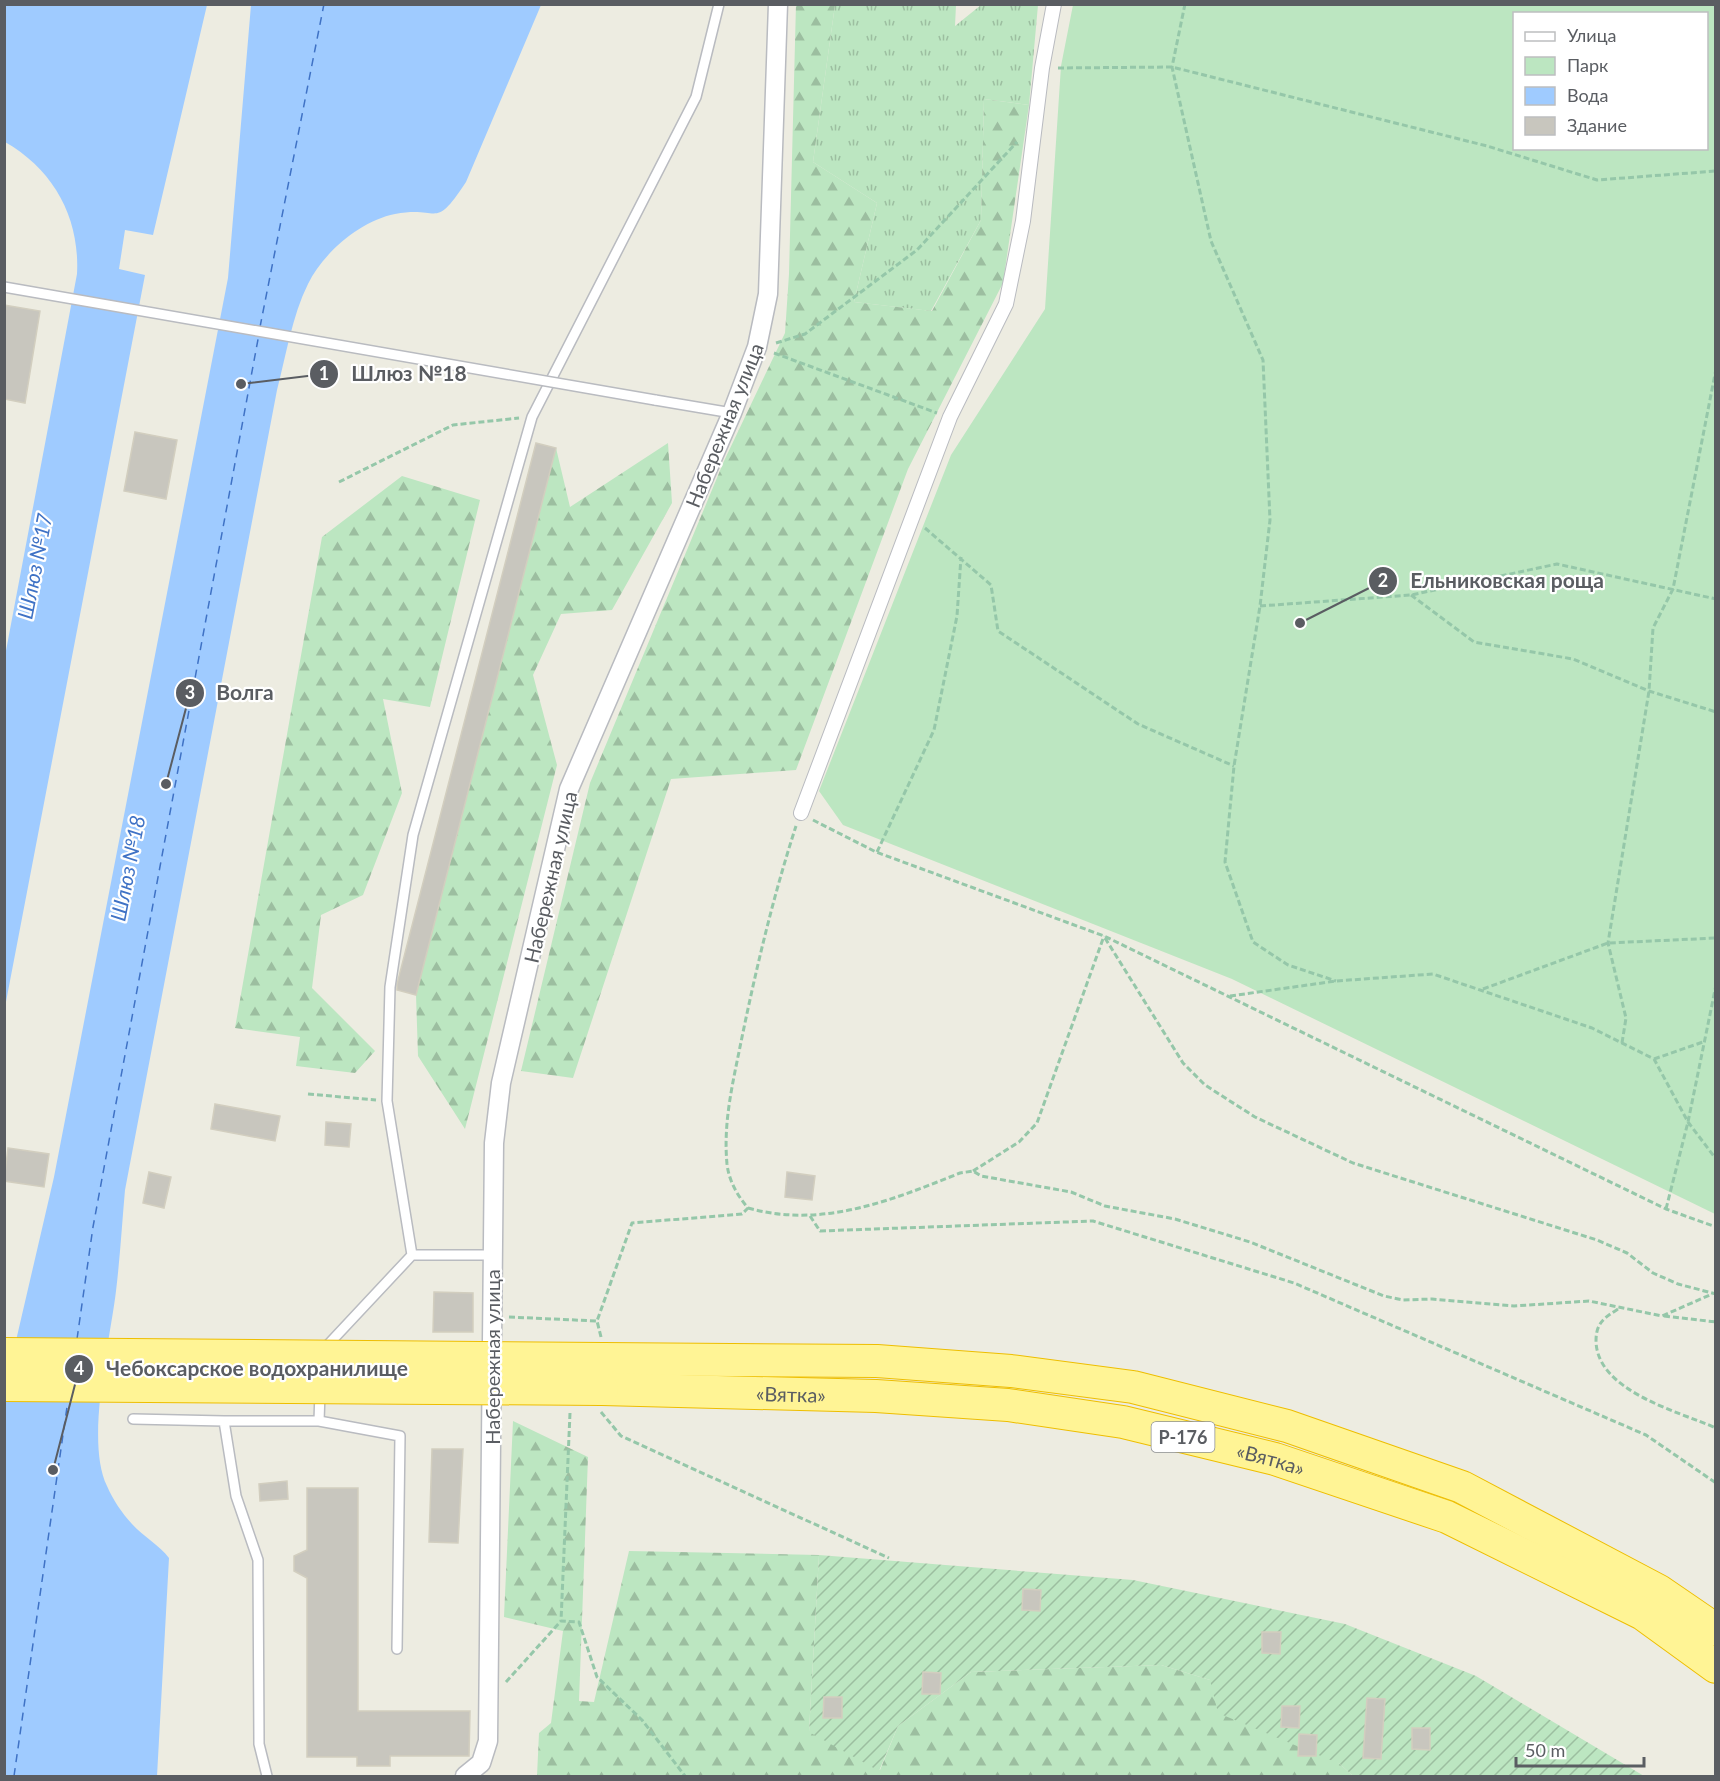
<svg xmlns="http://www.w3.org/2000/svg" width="1720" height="1781" font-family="Lato,sans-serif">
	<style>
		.grass { fill: url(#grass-tufts) }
		.forest { fill: url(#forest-firs) }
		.park { fill: #bce6c1; fill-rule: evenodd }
		.garden { fill: url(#garden-furrows) }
		.water { fill: #9fcbff }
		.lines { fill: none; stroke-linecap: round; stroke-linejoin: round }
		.ferry { stroke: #3f72c5; stroke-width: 1.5; stroke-dasharray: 8 6; stroke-linecap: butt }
		.building { fill: #c8c6be; stroke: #d2cebf; stroke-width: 1.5 }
		.service-casing { stroke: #b9bbc0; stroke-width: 12 }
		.pedestrian-casing { stroke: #b9bbc0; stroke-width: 16 }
		.minor-casing { stroke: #b9bbc0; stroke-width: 21 }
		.trunk-casing { stroke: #eebe00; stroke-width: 34 }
		.path { stroke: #95c7a9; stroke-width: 3; stroke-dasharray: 6 3; stroke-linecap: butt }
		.service { stroke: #fff; stroke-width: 9 }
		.pedestrian { stroke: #fff; stroke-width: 14 }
		.minor { stroke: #fff; stroke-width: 18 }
		.trunk { stroke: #fff495; stroke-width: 32 }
		.service-bridge-casing { stroke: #b9bbc0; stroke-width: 12; stroke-linecap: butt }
		.trunk-bridge-casing { stroke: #eebe00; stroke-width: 34; stroke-linecap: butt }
		.service-bridge { stroke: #fff; stroke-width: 9 }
		.trunk-bridge { stroke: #fff495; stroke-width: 32 }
		.labels { text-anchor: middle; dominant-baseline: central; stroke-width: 4.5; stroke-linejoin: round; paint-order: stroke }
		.shield { fill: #fff; stroke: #8c8e91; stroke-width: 1.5 }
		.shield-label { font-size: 18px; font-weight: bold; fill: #5a5d62 }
		.street-label { font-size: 20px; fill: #5a5d62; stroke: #fff }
		.water-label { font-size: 21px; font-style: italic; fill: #3f72c5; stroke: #fff }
		.leader { fill: none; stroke: #5a5d62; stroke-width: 2 }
		.callout-dot { fill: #5a5d62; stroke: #fff; stroke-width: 2 }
		.mark-label { font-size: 18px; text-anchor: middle; font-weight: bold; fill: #fff }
		.callout-label { font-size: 21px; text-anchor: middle; font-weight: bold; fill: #5a5d62; stroke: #fff; stroke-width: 4.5; stroke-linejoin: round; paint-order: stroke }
	</style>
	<defs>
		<pattern id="grass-tufts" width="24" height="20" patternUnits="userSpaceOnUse" patternTransform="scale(1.5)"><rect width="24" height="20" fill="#bce6c1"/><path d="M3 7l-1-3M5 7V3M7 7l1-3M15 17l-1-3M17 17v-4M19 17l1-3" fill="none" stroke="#9cbea0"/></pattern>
		<pattern id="forest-firs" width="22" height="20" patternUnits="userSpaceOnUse" patternTransform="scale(1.5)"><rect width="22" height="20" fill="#bce6c1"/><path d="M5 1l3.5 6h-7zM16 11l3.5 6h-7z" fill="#9cbea0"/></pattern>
		<pattern id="garden-furrows" width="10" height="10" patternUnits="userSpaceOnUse" patternTransform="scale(1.5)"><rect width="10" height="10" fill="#bce6c1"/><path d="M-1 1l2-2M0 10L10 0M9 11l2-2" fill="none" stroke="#9cbea0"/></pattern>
	</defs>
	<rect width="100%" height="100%" fill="#edece1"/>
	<path class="grass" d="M835 5H956L955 26 981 5H1038L1029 105 984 99 981 220 931 311 854 302 877 203 813 162Z"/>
	<path class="forest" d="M796 4 835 5 813 162 877 203 854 302 932 311 981 220 984 99 1029 105 1003 283 908 469 796 770 671 779 573 1078 521 1071 590 783 724 461 785 333 789 274Z
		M668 443 672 503 612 610 561 614 533 675 557 765 465 1129 418 1056 416 995 556 448 570 507Z
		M402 476 480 500 430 707 383 699 402 793 363 895 321 915 312 988 375 1051 355 1073 296 1066 300 1037 235 1028 322 537Z
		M513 1421 588 1457 579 1701 594 1702 629 1551 819 1555 809 1731 880 1770 898 1726 971 1672 1161 1665 1210 1680 1340 1764 1353 1776H537L539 1733 551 1723 563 1631 504 1617Z"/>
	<path class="park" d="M1073 5H1715V1214L1232 979 843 825 819 791 951 455 1045 309 1061 66ZM1514 14H1706V148H1514Z"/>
	<path class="garden" d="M819 1555 1133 1580 1345 1624 1476 1676 1644 1776H1353L1340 1764 1218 1713 1210 1680 1161 1665 971 1672 898 1726 879 1771 809 1732Z"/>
	<path class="water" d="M5 5H207L153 235 125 230 119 269 145 275 5 1007V656L77 274C80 218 54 170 5 142Z
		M251 5H541L466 182C433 232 441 205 395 214 360 221 323 253 308 284 292 316 286 356 277 390L125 1190C122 1224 120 1258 116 1291 110 1342 85 1441 107 1486 113 1500 122 1513 132 1524 144 1537 159 1545 169 1558L157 1776H5V1388L54 1177 228 278Z"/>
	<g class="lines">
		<path class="ferry" d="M260 327 324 4
			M77 1339 93 1227 259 334
			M14 1776 68 1400"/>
	</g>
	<path class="building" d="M4 305 40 311 25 403 4 399Z
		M135 432 177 440 166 499 124 491Z
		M536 443 556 448 416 995 397 990V984Z
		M215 1104 280 1116 275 1141 211 1129Z
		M326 1122 351 1124 349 1147 325 1145Z
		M8 1148 49 1154 44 1187 4 1181Z
		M149 1172 171 1177 164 1208 143 1203Z
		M787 1172 815 1176 812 1200 785 1197Z
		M434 1292 473 1293V1332H433Z
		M432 1449H463L458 1543 429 1542Z
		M287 1481 288 1499 260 1501 259 1484Z
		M307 1488H358V1711H470L469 1756H390V1766H357V1757H307V1578L294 1571V1556L307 1550Z
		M1023 1589 1041 1590 1040 1611 1022 1610Z
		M1262 1632H1281L1280 1654 1262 1653Z
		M923 1672 941 1673 940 1694H922Z
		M824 1697H842V1718H823Z
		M1367 1698 1385 1699 1381 1759 1363 1758Z
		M1282 1706H1300L1299 1728 1281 1727Z
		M1412 1728H1430V1750L1412 1749Z
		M1299 1734 1317 1735 1316 1756H1298Z"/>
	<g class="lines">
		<defs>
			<path id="service" d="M655 400 732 413
				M412 1255H493
				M324 1349 412 1255 387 1101 390 987 413 835 532 417 696 97 719 4
				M320 1392 319 1421 400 1436 397 1649
				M133 1419 224 1421 236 1496 258 1560 259 1744 267 1776
				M224 1421H319"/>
			<path id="pedestrian" d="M801 813 950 417 1006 304 1023 221 1042 68 1054 4"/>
			<path id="minor" d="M465 1776 481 1763 488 1741 494 1143 501 1083 569 789 732 413 757 347 768 294 778 4"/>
			<g id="trunk">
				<path d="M603 1359 877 1361 1011 1371 1133 1387 1287 1426 1462 1487 1659 1591 1716 1630"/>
				<path id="s1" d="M602 1389 876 1396 1008 1405 1123 1422 1275 1459 1447 1517 1643 1614 1716 1667"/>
			</g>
		</defs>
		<use href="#service" class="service-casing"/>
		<use href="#pedestrian" class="pedestrian-casing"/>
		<use href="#minor" class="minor-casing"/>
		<use href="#trunk" class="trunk-casing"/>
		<path class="path" d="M1185 4 1172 67 1211 241 1263 360 1270 520 1260 606 1234 766 1225 862 1253 942 1288 965 1336 981
			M1058 68 1172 67 1487 146 1597 180 1716 171
			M776 343 805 334 917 250 1017 142
			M774 353 937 413
			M339 482 453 425 519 418
			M925 528 991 585 998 631 1138 724 1234 766
			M1411 595 1474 642 1573 659 1649 691 1716 712
			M1260 606 1411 595 1557 564 1716 599
			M813 820 876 852 1104 936 1666 1209 1716 1227
			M877 852 934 730 957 616 961 557
			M1105 938 1183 1063 1205 1085 1255 1117 1353 1163 1597 1240 1627 1253 1653 1273 1678 1284 1716 1294
			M1483 989 1608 943 1716 938
			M1230 996 1336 981 1433 974 1592 1028 1654 1059 1688 1122 1716 1159
			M1622 1043 1626 1018 1608 943 1649 691 1653 628 1673 589 1716 369
			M1654 1059 1703 1042
			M308 1094 376 1100
			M973 1171 1019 1142 1037 1123 1104 936
			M748 1208C823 1229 892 1200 960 1173L973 1171 981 1176 1071 1192 1105 1206 1175 1219 1250 1242 1384 1296 1403 1300 1432 1299 1514 1306 1589 1301 1662 1316 1712 1294
			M1666 1209 1688 1122 1716 985
			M810 1216 820 1231 1093 1221 1294 1283 1646 1435 1716 1483
			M1618 1309C1604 1318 1596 1323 1596 1341 1597 1391 1677 1411 1716 1428
			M1664 1316 1716 1322
			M509 1317 597 1321
			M601 1337 597 1321 632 1223 742 1214 748 1208C737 1195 729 1181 727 1164 723 1122 733 1082 741 1042 756 969 773 897 796 826
			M601 1412 621 1436 889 1558
			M570 1413 561 1621 579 1622 597 1677 642 1720 685 1776
			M506 1682 561 1621"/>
		<use href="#service" class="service"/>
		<use href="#pedestrian" class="pedestrian"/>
		<use href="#minor" class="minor"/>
		<use href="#trunk" class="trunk"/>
		<defs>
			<path id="service-bridge" d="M4 287 655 400"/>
			<path id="trunk-bridge" d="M4 1354 603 1359
				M4 1385 602 1389"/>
		</defs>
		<use href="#service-bridge" class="service-bridge-casing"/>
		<use href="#trunk-bridge" class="trunk-bridge-casing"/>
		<use href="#service-bridge" class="service-bridge"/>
		<use href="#trunk-bridge" class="trunk-bridge"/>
	</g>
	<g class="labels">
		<rect class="shield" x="1151.5" y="1422" width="63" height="30" rx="4.5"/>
		<g class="shield-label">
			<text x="1183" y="1437">Р-176</text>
		</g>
		<g class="street-label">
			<text transform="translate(724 425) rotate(-68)">Набережная улица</text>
			<text transform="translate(550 877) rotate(-77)">Набережная улица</text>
			<text transform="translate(492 1357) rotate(-90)">Набережная улица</text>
			<text stroke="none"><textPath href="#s1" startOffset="189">«Вятка»</textPath></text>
			<text stroke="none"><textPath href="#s1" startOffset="675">«Вятка»</textPath></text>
		</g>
		<g class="water-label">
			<text transform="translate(34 566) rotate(-79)">Шлюз №17</text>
			<text transform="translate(127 868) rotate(-79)">Шлюз №18</text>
		</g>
	</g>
	<path class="leader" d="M241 384L324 374M1300 623L1383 581M166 784L190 693M53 1470L79 1369"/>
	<g class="callout-dot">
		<circle cx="241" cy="384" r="6"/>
		<circle cx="1300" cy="623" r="6"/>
		<circle cx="166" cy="784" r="6"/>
		<circle cx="53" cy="1470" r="6"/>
		<circle cx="324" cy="374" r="15"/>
		<circle cx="1383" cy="581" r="15"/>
		<circle cx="190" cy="693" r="15"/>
		<circle cx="79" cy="1369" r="15"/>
	</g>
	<g class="mark-label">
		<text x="324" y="380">1</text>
		<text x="1383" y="587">2</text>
		<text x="190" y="699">3</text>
		<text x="79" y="1375">4</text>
	</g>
	<g class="callout-label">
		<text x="409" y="381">Шлюз №18</text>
		<text x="1507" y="588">Ельниковская роща</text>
		<text x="245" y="700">Волга</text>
		<text x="257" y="1376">Чебоксарское водохранилище</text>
	</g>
	<rect width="1720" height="1781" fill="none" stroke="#5a5d62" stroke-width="12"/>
	<rect x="1513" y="12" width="195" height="138" fill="#ffffff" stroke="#bdbec0" stroke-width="1.5"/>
	<rect x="1525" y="32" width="30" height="9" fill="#ffffff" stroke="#bdbec0" stroke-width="1.5"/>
	<text x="1567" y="42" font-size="18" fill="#5a5d62">Улица</text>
	<rect x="1525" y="57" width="30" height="18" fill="#bce6c1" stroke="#bdbec0" stroke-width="1.5"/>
	<text x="1567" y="72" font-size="18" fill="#5a5d62">Парк</text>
	<rect x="1525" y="87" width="30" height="18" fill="#9fcbff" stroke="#bdbec0" stroke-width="1.5"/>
	<text x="1567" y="102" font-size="18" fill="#5a5d62">Вода</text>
	<rect x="1525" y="117" width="30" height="18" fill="#c8c6be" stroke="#bdbec0" stroke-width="1.5"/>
	<text x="1567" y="132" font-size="18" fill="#5a5d62">Здание</text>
	<path d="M1516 1757v9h128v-9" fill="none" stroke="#5a5d62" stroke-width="3"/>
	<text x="1525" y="1757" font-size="18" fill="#5a5d62" stroke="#ffffff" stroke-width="4.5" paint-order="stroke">50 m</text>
</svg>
